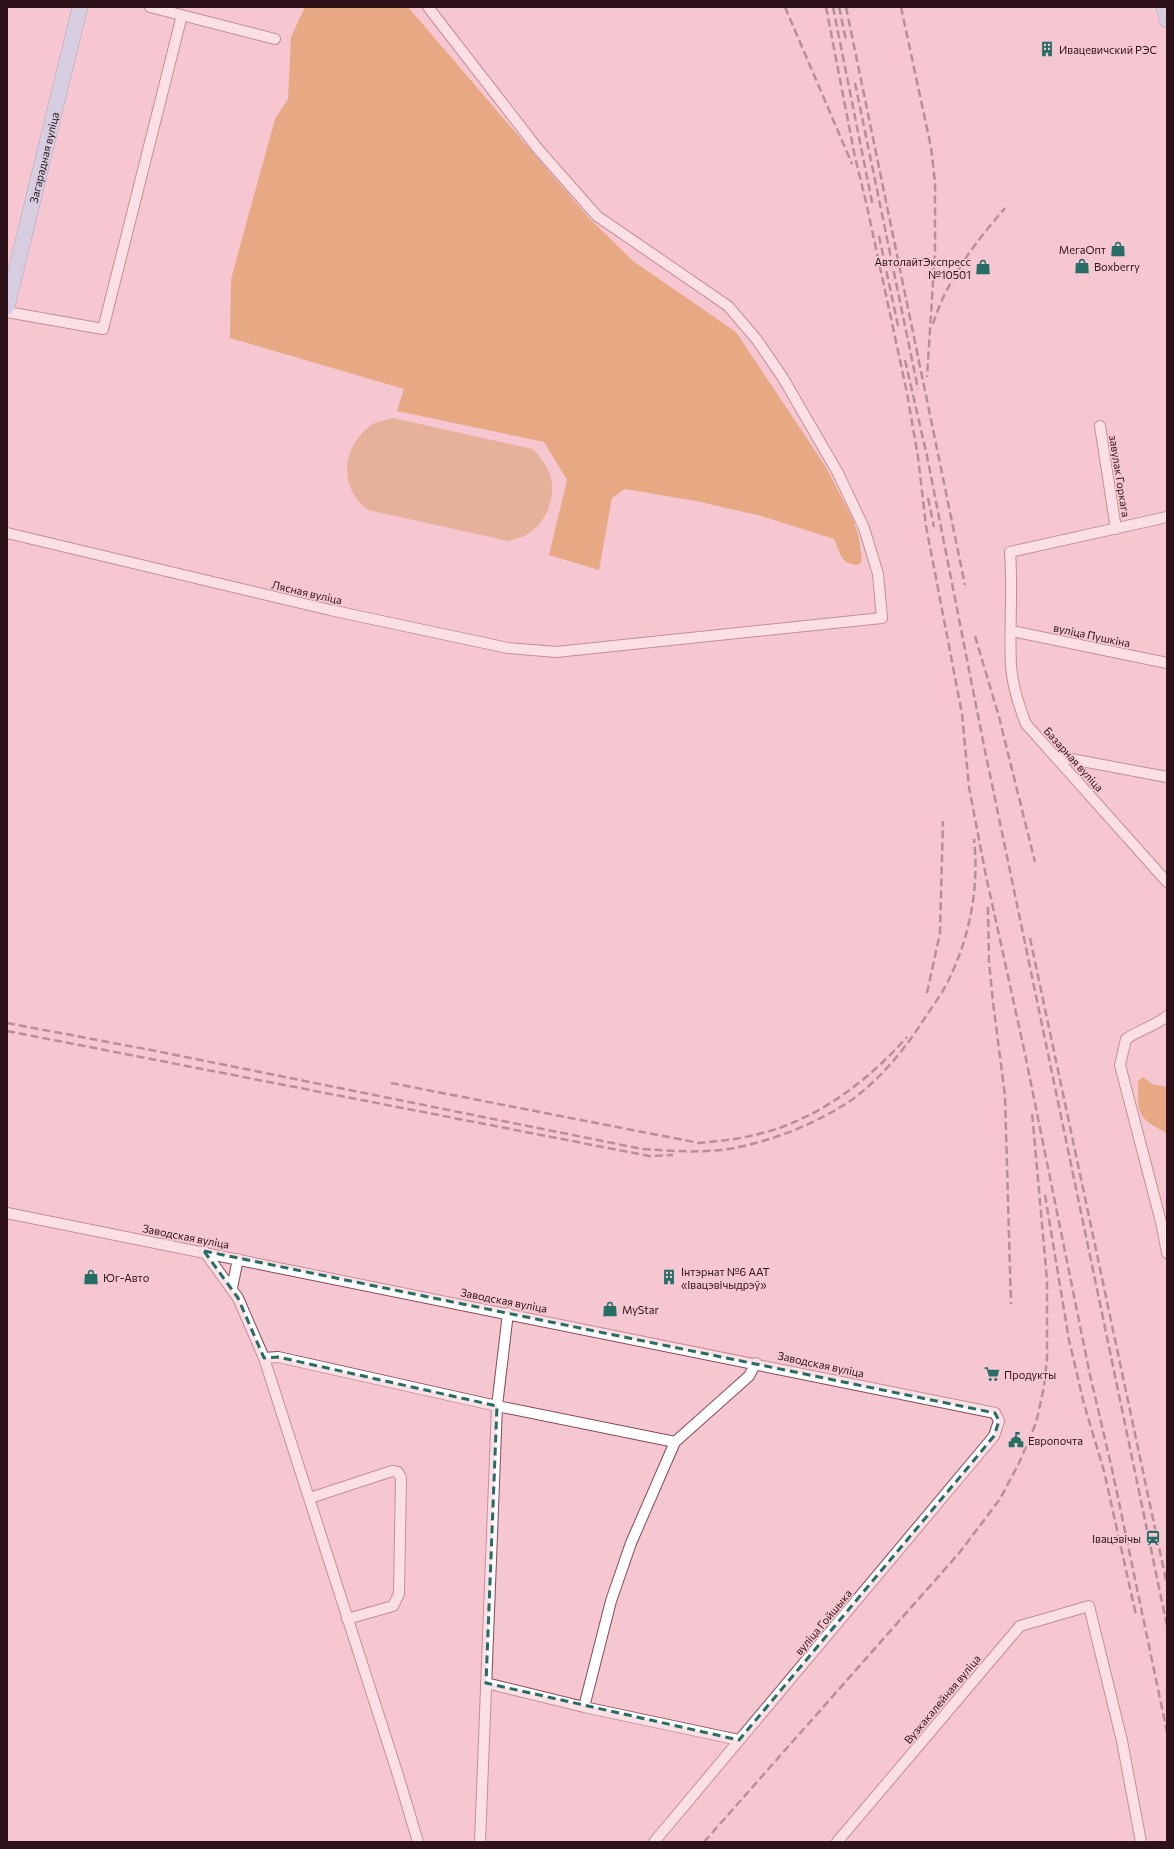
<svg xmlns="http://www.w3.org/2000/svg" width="1174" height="1849" font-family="Commissioner,sans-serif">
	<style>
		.green { fill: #d3975b }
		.forest { fill: #d38529 }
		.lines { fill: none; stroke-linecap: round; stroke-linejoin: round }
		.street-casing { stroke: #894859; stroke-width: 12 }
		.primary-casing { stroke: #6180a3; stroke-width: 16 }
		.street { stroke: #fff; stroke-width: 10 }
		.primary { stroke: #b1d6f5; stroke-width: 15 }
		.rail { stroke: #6d4c53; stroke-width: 2.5; stroke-dasharray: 8 4; stroke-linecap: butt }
		.marked { fill: none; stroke: #256d65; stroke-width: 3; stroke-dasharray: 8 5; stroke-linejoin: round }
		.labels { text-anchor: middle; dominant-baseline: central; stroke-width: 3.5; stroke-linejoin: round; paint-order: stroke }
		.poi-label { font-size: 11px; fill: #2d1319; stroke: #f5c7d0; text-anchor: start }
		.street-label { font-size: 11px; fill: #2d1319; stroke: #f5c7d0 }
	</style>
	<rect width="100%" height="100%" fill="#f5c7d0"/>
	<path class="green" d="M393 418 533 449C539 456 545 463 549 472 558 494 547 524 526 535 521 538 514 539 508 541L368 510C364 506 359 503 357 499 338 474 348 440 373 424 378 421 387 420 393 418Z"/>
	<path class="forest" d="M305 7H408L589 218 633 261 736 332 826 467 853 519 859 537 862 561 858 565C840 564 841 554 834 539L761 516 696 501 625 489 612 498 599 570 549 555 567 480 544 442 397 411 404 389 230 338 231 279 275 119 288 99 291 37Z
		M1143 1077 1152 1084 1167 1087V1133C1136 1117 1138 1115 1138 1081Z"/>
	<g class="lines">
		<defs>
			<path id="street" d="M150 7 275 39
				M7 312 103 329 182 15
				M1100 426 1116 529
				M1167 517 1010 552C1013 590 1009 627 1011 665 1012 685 1019 706 1026 724L1167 882
				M7 533 330 610 508 648 556 652 882 618 878 574 864 528 838 473 783 378 757 340 728 306 597 216 538 149 428 7
				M1012 631 1167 663
				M1055 756 1167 777
				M1167 1016C1157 1025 1139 1030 1126 1039L1120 1065 1162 1226 1167 1253
				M7 1213 995 1413 999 1421 994 1436 654 1842
				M204 1251 238 1298 264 1358 398 1775 418 1842
				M232 1288 238 1259
				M264 1358 278 1357 497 1406 675 1442
				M310 1498 392 1471 398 1472 401 1478 399 1594 393 1606 347 1619
				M486 1683 584 1707 739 1740
				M584 1707 611 1601 631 1543 675 1442 749 1376 756 1363
				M480 1842 497 1406 508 1313
				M837 1842 1020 1626 1089 1606 1122 1741 1141 1842"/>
			<g id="primary">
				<path d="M1164 7 1167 20"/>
				<path id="s1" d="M7 307 80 7"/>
			</g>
		</defs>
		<use href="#street" class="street-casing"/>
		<use href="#primary" class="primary-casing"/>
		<use href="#street" class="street"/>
		<use href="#primary" class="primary"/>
		<path class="rail" d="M785 7 852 164
			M826 7 855 157 866 202 907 393 918 457 926 526 962 714 969 787 985 871 1025 1054 1090 1375 1112 1469 1167 1732
			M833 7 873 207
			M839 7 846 40
			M846 7 965 585
			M901 7 931 147 935 182V251L927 377
			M855 83 918 389
			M879 236 898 326
			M933 324C947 279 975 243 1005 208
			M905 360 927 456 983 741 1167 1626
			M928 498 934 527
			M975 636 999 717 1035 862
			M988 907 989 962 993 1002 1005 1096 1011 1304
			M1030 938 1167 1585
			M927 993 940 933 943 821
			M7 1023 156 1051 642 1149C674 1151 707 1154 739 1147 777 1139 817 1123 850 1101 881 1079 906 1048 926 1016 935 1003 945 989 951 975 971 932 979 885 974 839
			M7 1031 649 1156 673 1155
			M391 1083 699 1143C716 1141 733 1140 750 1136 813 1123 865 1084 907 1037
			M1045 1195 1069 1340 1084 1404 1104 1471 1136 1615
			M704 1842 960 1552 1000 1499 1019 1463 1036 1423 1044 1387 1047 1359V1280L1032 1112"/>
	</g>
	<path d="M0 0H1174V1849H0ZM204 1251 995 1413 999 1421 994 1436 970 1465 739 1740 486 1683 497 1406 278 1357 264 1358 238 1298Z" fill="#f5c7d0" fill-opacity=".55" fill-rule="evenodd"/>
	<path class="marked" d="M204 1251 995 1413 999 1421 994 1436 970 1465 739 1740 486 1683 497 1406 278 1357 264 1358 238 1298Z"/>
	<defs>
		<symbol id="building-bare" viewBox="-9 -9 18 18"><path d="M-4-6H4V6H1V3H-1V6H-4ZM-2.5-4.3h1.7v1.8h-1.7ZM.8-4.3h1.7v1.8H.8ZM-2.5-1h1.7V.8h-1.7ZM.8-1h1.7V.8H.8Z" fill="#256d65" stroke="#f5c7d0" stroke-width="2.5" paint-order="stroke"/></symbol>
		<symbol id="shop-bare" viewBox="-9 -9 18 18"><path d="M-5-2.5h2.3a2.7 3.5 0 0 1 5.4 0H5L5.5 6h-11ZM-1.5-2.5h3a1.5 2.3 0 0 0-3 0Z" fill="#256d65" stroke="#f5c7d0" stroke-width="2.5" paint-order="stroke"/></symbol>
		<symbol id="supermarket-bare" viewBox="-9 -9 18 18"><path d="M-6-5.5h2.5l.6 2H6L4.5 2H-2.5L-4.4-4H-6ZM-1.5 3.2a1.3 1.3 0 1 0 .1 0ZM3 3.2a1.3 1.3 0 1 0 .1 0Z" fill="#256d65" stroke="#f5c7d0" stroke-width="2.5" paint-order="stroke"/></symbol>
		<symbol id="civic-bare" viewBox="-9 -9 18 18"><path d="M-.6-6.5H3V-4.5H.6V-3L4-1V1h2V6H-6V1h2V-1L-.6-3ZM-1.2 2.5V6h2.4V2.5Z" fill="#256d65" stroke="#f5c7d0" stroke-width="2.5" paint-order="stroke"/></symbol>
		<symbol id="station-bare" viewBox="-9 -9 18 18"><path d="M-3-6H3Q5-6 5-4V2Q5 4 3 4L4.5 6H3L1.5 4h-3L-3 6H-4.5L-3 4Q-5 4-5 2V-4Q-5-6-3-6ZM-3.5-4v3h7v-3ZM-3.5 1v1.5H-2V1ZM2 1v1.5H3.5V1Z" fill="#256d65" stroke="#f5c7d0" stroke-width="2.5" paint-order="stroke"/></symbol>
	</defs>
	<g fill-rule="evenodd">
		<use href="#building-bare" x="1036" y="38" width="22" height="22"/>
		<use href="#shop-bare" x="1107" y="238" width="22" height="22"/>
		<use href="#shop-bare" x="1071" y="255" width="22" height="22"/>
		<use href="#shop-bare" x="972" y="256" width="22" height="22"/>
		<use href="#shop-bare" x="80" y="1266" width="22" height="22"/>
		<use href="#building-bare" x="658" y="1266" width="22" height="22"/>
		<use href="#shop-bare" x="599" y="1298" width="22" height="22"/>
		<use href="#supermarket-bare" x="981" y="1363" width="22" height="22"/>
		<use href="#civic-bare" x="1005" y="1429" width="22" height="22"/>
		<use href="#station-bare" x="1142" y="1527" width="22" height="22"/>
	</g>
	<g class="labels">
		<g class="poi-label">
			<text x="1059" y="49">Ивацевичский РЭС</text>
			<text x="1106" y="249" text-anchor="end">МегаОпт</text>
			<text x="971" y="261" text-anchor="end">АвтолайтЭкспресс<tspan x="971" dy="13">№10501</tspan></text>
			<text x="1094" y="266">Boxberry</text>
			<text x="681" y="1271">Інтэрнат №6 ААТ<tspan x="681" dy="13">«Івацэвічыдрэў»</tspan></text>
			<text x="103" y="1277">Юг-Авто</text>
			<text x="622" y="1309">MyStar</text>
			<text x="1004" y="1374">Продукты</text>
			<text x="1028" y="1440">Европочта</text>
			<text x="1141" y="1538" text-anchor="end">Івацэвічы</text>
		</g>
		<g class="street-label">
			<text stroke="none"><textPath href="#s1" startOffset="154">Загарадная вуліца</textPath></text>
			<text transform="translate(1120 476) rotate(81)">завулак Горкага</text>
			<text transform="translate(307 592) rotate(13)">Лясная вуліца</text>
			<text transform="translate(1092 635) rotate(12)">вуліца Пушкіна</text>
			<text transform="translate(1074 759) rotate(48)">Базарная вуліца</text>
			<text transform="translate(186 1236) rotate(11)">Заводская вуліца</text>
			<text transform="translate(504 1300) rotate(11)">Заводская вуліца</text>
			<text transform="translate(821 1364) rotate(12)">Заводская вуліца</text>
			<text transform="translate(823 1622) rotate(-50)">вуліца Гойшыка</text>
			<text transform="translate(942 1699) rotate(-50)">Вузкакалейная вуліца</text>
		</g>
	</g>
	<rect width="1174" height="1849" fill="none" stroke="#2d1319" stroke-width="16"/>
</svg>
